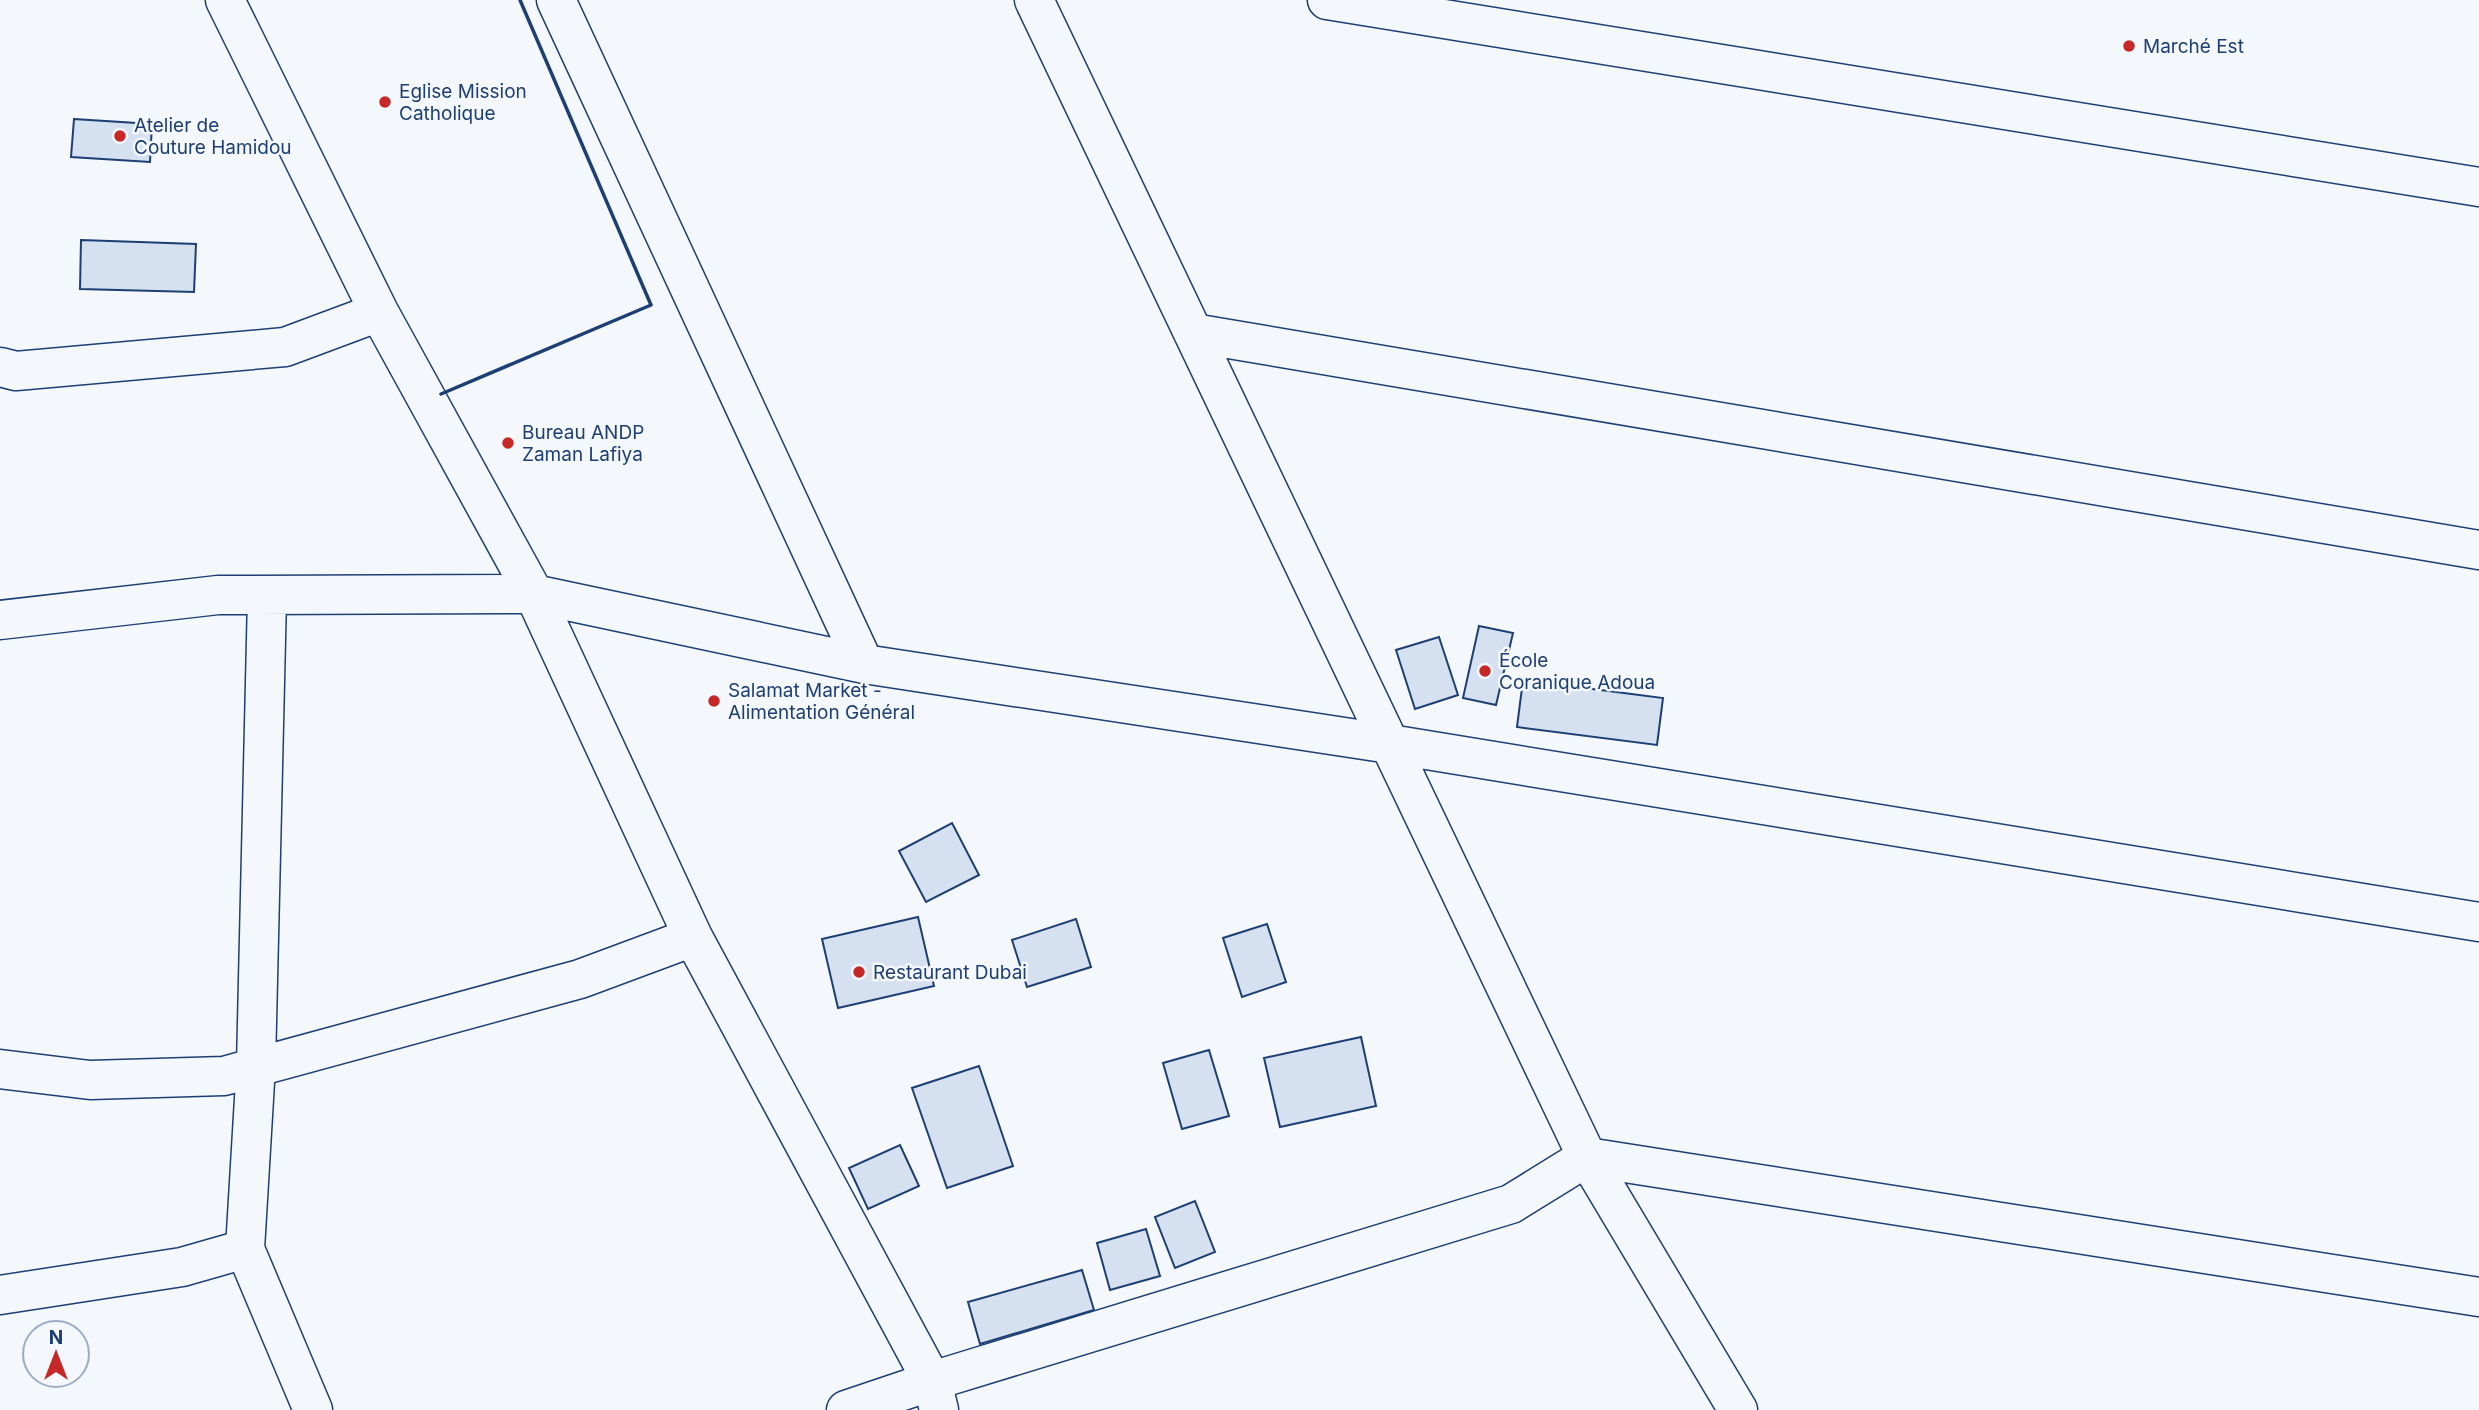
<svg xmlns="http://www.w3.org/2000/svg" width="2479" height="1410" font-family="Inter,sans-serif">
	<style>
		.building { fill: #d5e0f0; stroke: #1d3f73; stroke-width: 2 }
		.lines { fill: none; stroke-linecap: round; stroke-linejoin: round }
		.minor-casing { stroke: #1d3f73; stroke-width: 41 }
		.minor { stroke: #f4f7fb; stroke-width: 38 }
		.wall { stroke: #1d3f73; stroke-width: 3.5 }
		.poi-dot { fill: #c62828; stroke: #f4f7fb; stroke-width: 2.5 }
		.labels { text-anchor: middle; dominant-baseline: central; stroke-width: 5; stroke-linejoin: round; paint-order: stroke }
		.poi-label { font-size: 19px; fill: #1d3f73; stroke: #f4f7fb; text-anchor: start }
	</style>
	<rect width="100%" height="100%" fill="#f4f7fb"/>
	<path class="building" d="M74 119 152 124 150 162 71 157Z
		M81 240 196 244 194 292 80 289Z
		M1479 626 1513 633 1496 705 1463 698Z
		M1439 637 1458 695 1415 709 1396 650Z
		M1523 680 1663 698 1657 745 1517 727Z
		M952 823 979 875 926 902 899 851Z
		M918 917 934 986 838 1008 822 939Z
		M1076 919 1091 967 1027 987 1012 940Z
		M1267 924 1286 982 1242 997 1223 938Z
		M1361 1037 1376 1106 1280 1127 1264 1058Z
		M1209 1050 1229 1116 1182 1129 1163 1063Z
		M979 1066 1013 1166 947 1188 912 1088Z
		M900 1145 919 1186 868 1209 849 1168Z
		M1195 1201 1215 1252 1175 1268 1155 1217Z
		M1146 1229 1160 1276 1110 1290 1097 1243Z
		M1082 1270 1094 1310 980 1344 968 1302Z"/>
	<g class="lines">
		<defs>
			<path id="minor" d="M225 0 379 312 534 594 693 937 932 1381 939 1410
				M556 0 864 664
				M1034 0 1587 1157 1738 1410
				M1327 0 2479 187
				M1193 333 2479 550
				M0 367 16 371 285 347 379 312
				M267 597 256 1065 245 1249 313 1410
				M0 620 218 595 534 594 864 664 1390 744 2479 922
				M0 1069 90 1080 224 1076 580 979 693 937
				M0 1295 182 1267 245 1249
				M846 1410 932 1381 1511 1204 1587 1157 2479 1297"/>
		</defs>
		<use href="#minor" class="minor-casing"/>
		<use href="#minor" class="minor"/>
		<path class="wall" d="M441 394 651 305 520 0"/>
	</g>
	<g class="poi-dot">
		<circle cx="2129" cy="46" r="7"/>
		<circle cx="385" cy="102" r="7"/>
		<circle cx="120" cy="136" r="7"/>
		<circle cx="508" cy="443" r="7"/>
		<circle cx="1485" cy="671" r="7"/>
		<circle cx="714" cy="701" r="7"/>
		<circle cx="859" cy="972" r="7"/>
	</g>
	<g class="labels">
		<g class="poi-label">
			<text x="2143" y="46">Marché Est</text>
			<text x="399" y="91">Eglise Mission<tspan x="399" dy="22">Catholique</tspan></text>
			<text x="134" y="125">Atelier de<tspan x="134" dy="22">Couture Hamidou</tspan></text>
			<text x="522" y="432">Bureau ANDP<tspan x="522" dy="22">Zaman Lafiya</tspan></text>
			<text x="1499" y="660">École<tspan x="1499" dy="22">Coranique Adoua</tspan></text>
			<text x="728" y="690">Salamat Market -<tspan x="728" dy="22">Alimentation Général</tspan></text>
			<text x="873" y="972">Restaurant Dubai</text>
		</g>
	</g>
	<g transform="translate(56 1354)"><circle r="33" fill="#f4f7fb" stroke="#9eadc5" stroke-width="2"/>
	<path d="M0-5L12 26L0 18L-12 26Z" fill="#c62828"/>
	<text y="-10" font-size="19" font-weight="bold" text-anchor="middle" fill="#1d3f73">N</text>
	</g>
</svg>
